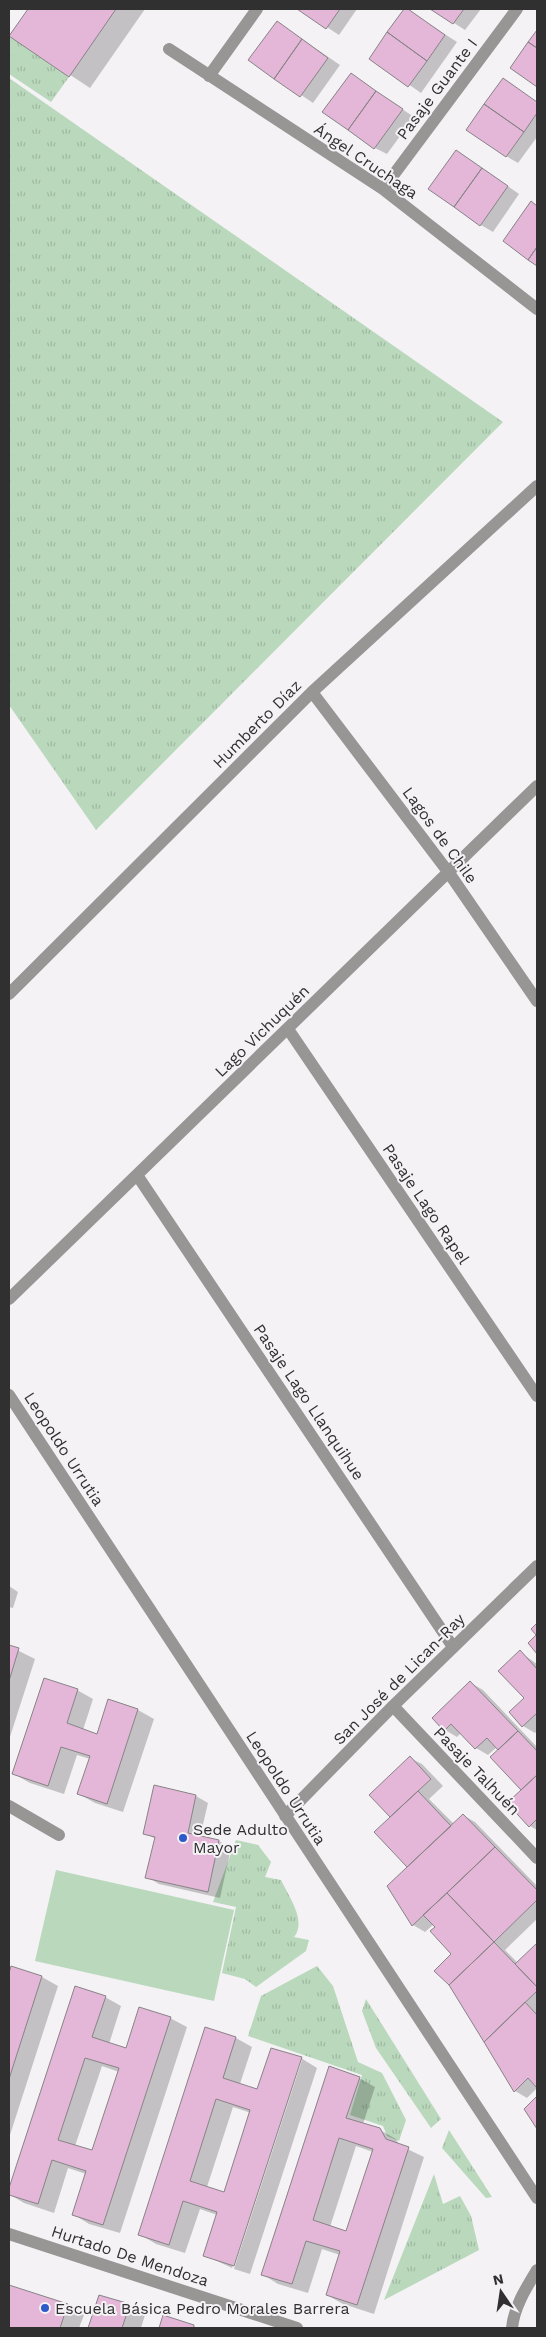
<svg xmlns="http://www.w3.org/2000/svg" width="546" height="2337" font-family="'Work Sans',sans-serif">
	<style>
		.grass { fill: url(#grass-tufts) }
		.garden { fill: #b9d8bc }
		.shadow { fill: #0003; fill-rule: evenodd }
		.building { fill: #e4b6d8; stroke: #878486; fill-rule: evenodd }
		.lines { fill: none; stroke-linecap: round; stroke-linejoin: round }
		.minor { stroke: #979695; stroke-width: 12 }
		.poi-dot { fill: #2e59c9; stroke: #f4f2f5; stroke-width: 2 }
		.labels { text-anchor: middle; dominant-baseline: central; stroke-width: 4; stroke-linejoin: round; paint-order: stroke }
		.street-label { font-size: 16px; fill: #313031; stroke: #f4f2f5 }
		.poi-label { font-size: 16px; fill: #313031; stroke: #f4f2f5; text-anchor: start }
	</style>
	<defs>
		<pattern id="grass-tufts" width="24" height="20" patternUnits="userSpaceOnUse" patternTransform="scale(1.25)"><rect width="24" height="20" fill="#b9d8bc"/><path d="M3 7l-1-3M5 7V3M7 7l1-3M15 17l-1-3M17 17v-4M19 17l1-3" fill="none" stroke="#a0baa2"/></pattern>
	</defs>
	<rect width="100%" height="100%" fill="#f4f2f5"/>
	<path class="grass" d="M9 36 69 77 51 102 9 74Z
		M9 78 503 422 96 830 9 705Z
		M236 1840 258 1845 271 1862 265 1877 281 1880C289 1897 307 1921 294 1937L309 1940 306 1951 256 1987 245 1979 222 1973 236 1907 213 1902Z
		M317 1966 333 1986 358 2062 382 2073 406 2120 399 2141 387 2136 383 2126 350 2115 362 2075 248 2036 261 1996Z
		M366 1999 441 2119 431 2128 376 2048 362 2011Z
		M449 2130 492 2197 486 2198 442 2148Z
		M434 2174 443 2204 460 2196 471 2216 479 2250 384 2300Z"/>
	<path class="garden" d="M56 1870 234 1910 214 2001 35 1961Z"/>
	<path class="shadow" d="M29 9H145L90 88 11 36Z
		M299 9H357L339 35Z
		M406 9 457 42 421 93 371 58Z
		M432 9H481L465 30Z
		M277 22 340 65 313 103 250 60Z
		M537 32V86L512 68Z
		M351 75 414 117 387 154 375 148Z
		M503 79 537 102V137L518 163 506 156Z
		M457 151 519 194 493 232 481 225Z
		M531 203 537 206V264L504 241Z
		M9 1586 18 1592 13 1608 9 1607Z
		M9 1646 35 1659 9 1740Z
		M520 1652 537 1664V1731L535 1733 523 1726 526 1698Z
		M471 1683 483 1690 537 1747V1830L530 1826 523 1790 497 1747 488 1755 476 1748 461 1733 457 1737 445 1730 433 1718Z
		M77 1690 93 1699 83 1730 98 1735 138 1710 154 1719 123 1812 95 1803 79 1794 90 1759 77 1755 64 1794 30 1783 14 1774Z
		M410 1758 422 1764 443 1786 429 1799 454 1824 463 1815 475 1822 537 1886V1919L505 1950 518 1963 537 1944V2088L527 2098 515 2091 450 1985 453 1954 436 1927 434 1924 425 1932 413 1925 389 1886 409 1867 376 1832 392 1817 370 1795Z
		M155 1787 196 1796 208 1803 200 1837 219 1841 231 1848 220 1898 159 1884 147 1877 156 1839 144 1833Z
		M12 1968 42 1977 58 1986 9 2138V1977Z
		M75 1988 105 1997 121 2006 109 2044 127 2050 170 2018 187 2027 120 2233 89 2224 73 2214 86 2174 68 2168 54 2213 24 2203 9 2194ZM102 2066 119 2072 93 2152 75 2146Z
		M206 2028 236 2038 252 2047 240 2084 257 2090 301 2058 317 2068 250 2274 234 2269 302 2060H299L232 2268 204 2255 217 2215 200 2209 185 2253 156 2244 139 2234ZM233 2107 251 2113 224 2193 207 2187Z
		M359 2078 375 2087 363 2124 380 2130 396 2139 399 2145 424 2157 374 2314 343 2304 327 2295 340 2255 322 2249 308 2293 278 2284 262 2274ZM356 2146 373 2152 347 2232 330 2227Z
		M9 2286 68 2306 84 2315 79 2328H9Z
		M99 2296 129 2306 145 2315 141 2328H89Z"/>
	<path class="building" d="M28 9H116L69 77 9 36Z
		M297 9H340L326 29Z
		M404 9H408L445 35 427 61 387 32Z
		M430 9H464L453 24Z
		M277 21 302 39 274 79 248 60Z
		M537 30V48L528 42Z
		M387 32 427 61 408 87 369 59Z
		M302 39 328 58 300 97 274 79Z
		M528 42 537 48V87L510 68Z
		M351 73 376 91 348 130 322 112Z
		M503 78 537 102V113L524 132 484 104Z
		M376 91 403 109 374 149 348 130Z
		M484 104 524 132 506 157 466 130Z
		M456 150 482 168 454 207 428 189Z
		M482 168 508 186 480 226 454 207Z
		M531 201 537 206V247L528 260 503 241Z
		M537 247V266L528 260Z
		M537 1623V1654L528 1643 536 1635 531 1629Z
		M9 1645 19 1648 9 1681Z
		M520 1650 537 1669V1713L522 1727 509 1712 524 1698 498 1671Z
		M44 1678 78 1689 67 1723 97 1734 108 1699 138 1709 107 1804 77 1794 90 1756 61 1747 48 1786 12 1774Z
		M470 1681 518 1731 498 1750 487 1738 475 1749 451 1724 444 1731 432 1718Z
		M518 1731 537 1751V1775L521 1790 490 1757Z
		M410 1756 431 1779 390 1817 369 1795Z
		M537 1775V1819L529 1827 507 1803Z
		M154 1785 196 1795 188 1833 219 1840 208 1892 145 1878 155 1837 143 1834Z
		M418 1791 451 1826 407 1867 374 1832Z
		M463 1814 495 1847 412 1926 387 1886Z
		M495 1847 537 1890V1900L494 1942 447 1893Z
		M447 1893 494 1942 449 1985 434 1971 451 1954 430 1931 435 1927 423 1915Z
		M494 1942 537 1987V1991L484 2042 449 1985Z
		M537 1943V1987L515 1964Z
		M11 1966 42 1976 9 2079V1973Z
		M75 1986 106 1996 92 2037 126 2048 139 2007 171 2017 103 2225 72 2215 86 2171 52 2160 38 2204 9 2195V2188ZM85 2058 119 2068 92 2150 58 2140Z
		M525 2002 537 2015V2088L528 2078 514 2092 484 2042Z
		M205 2027 236 2037 223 2078 257 2089 271 2048 302 2057 234 2266 203 2256 217 2212 183 2201 169 2245 138 2235ZM216 2099 250 2110 224 2192 190 2181Z
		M329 2066 360 2077 346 2118 380 2128 386 2139 409 2147 357 2305 326 2295 340 2251 306 2241 292 2284 261 2275ZM339 2138 373 2149 346 2231 313 2220Z
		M537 2096V2129L524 2109Z
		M9 2285 68 2304 60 2328H9Z
		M99 2295 130 2304 122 2328H88Z
		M163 2315 194 2325V2328H159Z"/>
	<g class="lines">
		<path class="minor" d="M169 49 383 189 537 309
			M209 76 257 9
			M383 189 517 9
			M312 692 449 873 537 1001
			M9 994 312 692 537 486
			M288 1029 537 1396
			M137 1175 453 1647
			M9 1299 537 786
			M9 1395 537 2198
			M393 1706 537 1858
			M9 1806 59 1835
			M285 1816 393 1706 537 1566
			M9 2234 297 2328
			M512 2328C514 2307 526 2288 537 2270"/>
	</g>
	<g class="poi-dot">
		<circle cx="183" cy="1838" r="5"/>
		<circle cx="45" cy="2308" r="5"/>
	</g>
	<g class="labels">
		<g class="street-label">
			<text transform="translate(437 89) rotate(-53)">Pasaje Guante I</text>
			<text transform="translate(366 161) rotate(34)">Ángel Cruchaga</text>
			<text transform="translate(257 724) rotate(-45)">Humberto Díaz</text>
			<text transform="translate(440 835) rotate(54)">Lagos de Chile</text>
			<text transform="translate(262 1031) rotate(-44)">Lago Vichuquén</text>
			<text transform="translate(426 1204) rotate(56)">Pasaje Lago Rapel</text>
			<text transform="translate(309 1402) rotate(56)">Pasaje Lago Llanquihue</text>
			<text transform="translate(64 1449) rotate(57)">Leopoldo Urrutia</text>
			<text transform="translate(399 1679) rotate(-45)">San José de Lican-Ray</text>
			<text transform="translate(477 1771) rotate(46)">Pasaje Talhuén</text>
			<text transform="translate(286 1788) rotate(57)">Leopoldo Urrutia</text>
			<text transform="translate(130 2256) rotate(18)">Hurtado De Mendoza</text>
		</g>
		<g class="poi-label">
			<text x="193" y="1829">Sede Adulto<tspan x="193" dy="18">Mayor</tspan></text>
			<text x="55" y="2308">Escuela Básica Pedro Morales Barrera</text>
		</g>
	</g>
	<rect width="546" height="2337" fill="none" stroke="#313031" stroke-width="20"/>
	<g transform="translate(501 2292) rotate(347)" stroke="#f4f2f5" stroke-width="4" paint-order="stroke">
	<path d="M0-4L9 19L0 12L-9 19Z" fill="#313031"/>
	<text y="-8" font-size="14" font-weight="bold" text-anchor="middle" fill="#313031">N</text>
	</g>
</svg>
